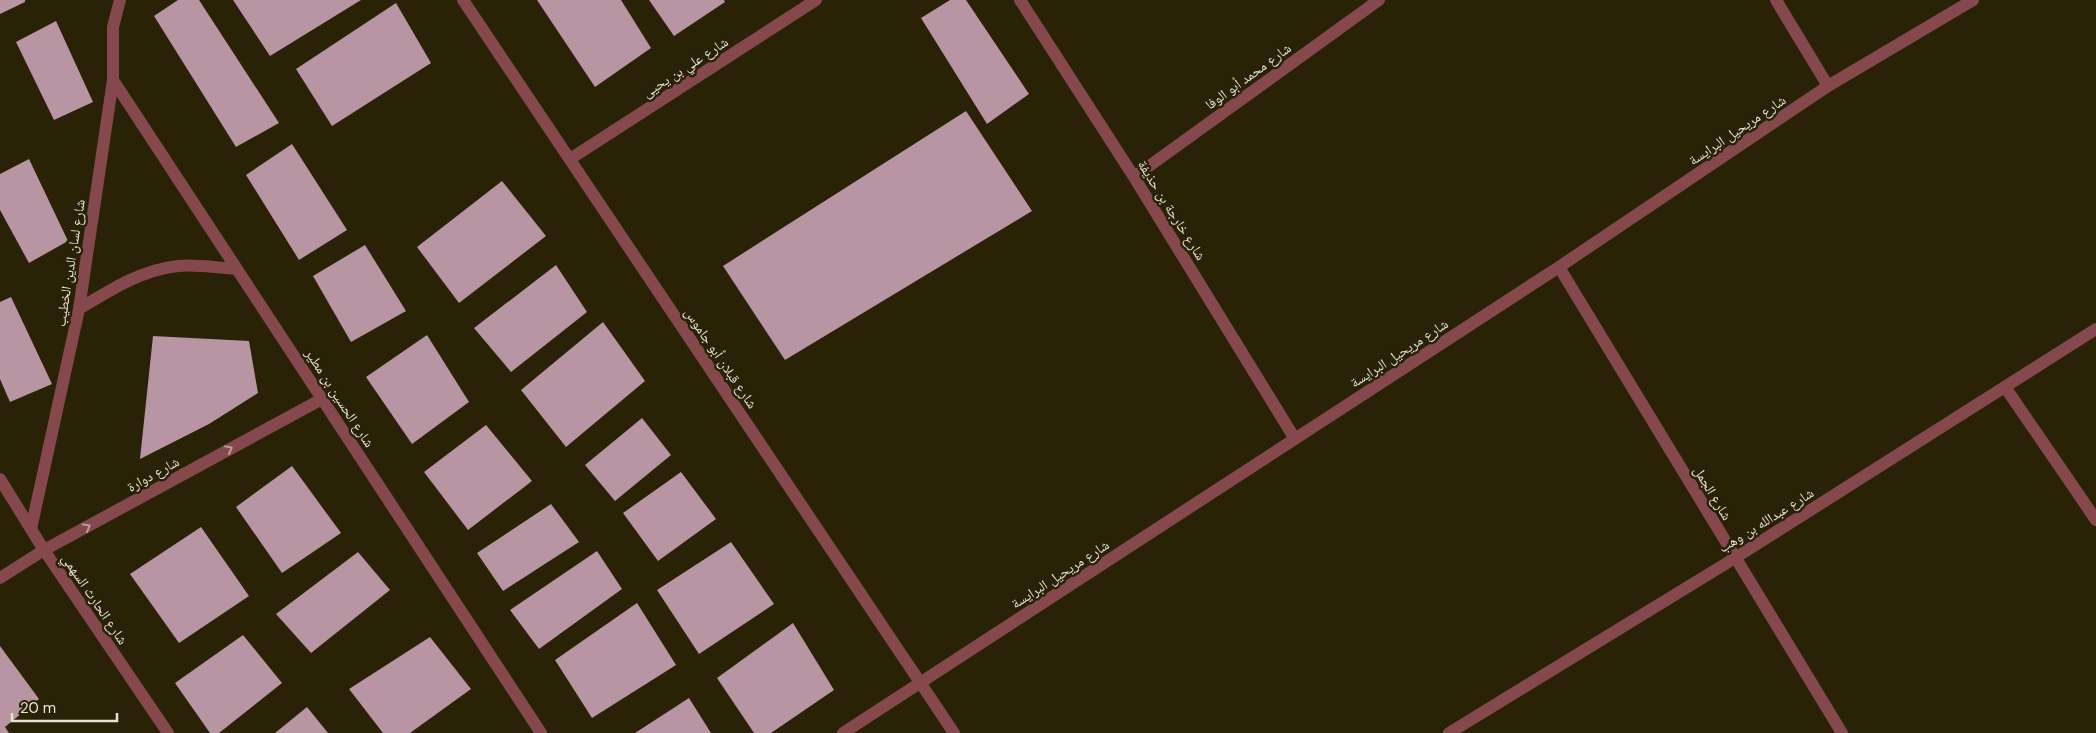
<svg xmlns="http://www.w3.org/2000/svg" width="2096" height="733" font-family="'DM Sans','Noto Naskh Arabic',sans-serif">
	<style>
		.building { fill: #b795a2 }
		.lines { fill: none; stroke-linecap: round; stroke-linejoin: round }
		.minor { stroke: #85494d; stroke-width: 12 }
		.oneway { stroke: #bb9e97 }
		.labels { text-anchor: middle; dominant-baseline: central; stroke-width: 5; stroke-linejoin: round; paint-order: stroke }
		.street-label { font-size: 14px; fill: #e7e3d3; stroke: #292206 }
	</style>
	<rect width="100%" height="100%" fill="#292206"/>
	<path class="building" d="M0 0H25V2L0 14Z
		M178 0H199L279 123 236 147 154 16Z
		M233 0H361L270 56Z
		M537 0H621L651 48 595 87Z
		M649 0H724L725 2 674 36Z
		M950 0H966L1029 94 987 124 921 18Z
		M396 3 431 63 332 126 296 69Z
		M56 21 93 102 54 120 16 42Z
		M966 111 1032 211 785 360 723 266Z
		M292 144 347 230 299 260 246 175Z
		M29 159 68 241 29 263 0 210V174Z
		M502 181 546 236 459 303 417 247Z
		M365 245 406 311 351 342 313 276Z
		M556 265 587 312 511 372 474 328Z
		M11 297 52 384 10 402 0 379V302Z
		M603 322 645 381 566 447 521 390Z
		M427 335 469 402 412 444 366 377Z
		M153 336 249 341 258 393 209 424 140 459Z
		M642 418 671 455 615 501 585 465Z
		M486 425 532 481 468 530 424 472Z
		M292 466 341 533 282 573 236 507Z
		M681 472 716 519 658 561 623 513Z
		M551 504 579 542 503 591 477 553Z
		M201 527 249 596 179 643 130 574Z
		M731 542 774 604 699 654 657 590Z
		M597 551 622 589 539 649 510 610Z
		M358 552 390 590 311 653 276 614Z
		M637 603 676 665 592 718 555 660Z
		M793 623 834 690 771 733H754L717 678Z
		M243 635 282 683 219 733H210L175 683Z
		M430 637 471 689 410 733H383L349 689Z
		M0 646 39 699 5 727 9 733H0Z
		M689 698 711 733H635Z
		M307 707 328 733H275Z"/>
	<g class="lines">
		<path class="minor" d="M463 0 954 733
			M1020 0 1134 177 1295 439
			M1776 0 1828 86
			M113 80 541 733
			M570 159 816 0
			M1134 177 1379 0
			M1559 267 1842 733
			M79 309C110 290 141 270 178 266 197 264 218 268 237 269
			M2005 387 2096 520
			M0 479 44 550 168 733
			M31 529 79 309 113 80V27L120 0
			M0 578 44 550 322 399
			M843 733 1559 267 1828 86 1973 0
			M1449 733 1735 558 2096 329"/>
	</g>
	<defs><path id="oneway-chevron" d="M-2-3.5L2.5 0L-2 3.5" fill="none" stroke-width="1.6" stroke-linecap="round" stroke-linejoin="round" transform="scale(1.25)"/></defs>
	<g class="oneway">
		<use href="#oneway-chevron" transform="translate(229 449) rotate(-29)"/>
		<use href="#oneway-chevron" transform="translate(87 527) rotate(-29)"/>
	</g>
	<g class="labels">
		<g class="street-label">
			<text transform="translate(685 67) rotate(-33)">شارع علي بن يحيى</text>
			<text transform="translate(1248 76) rotate(-36)">شارع محمد أبو الوفا</text>
			<text transform="translate(1737 130) rotate(-34)">شارع مريحيل البرايسة</text>
			<text transform="translate(1172 210) rotate(58)">شارع خارجة بن حذيفة</text>
			<text transform="translate(70 263) rotate(-81)">شارع لسان الدين الخطيب</text>
			<text transform="translate(1399 353) rotate(-33)">شارع مريحيل البرايسة</text>
			<text transform="translate(721 358) rotate(56)">شارع قبلان أبو جاموس</text>
			<text transform="translate(340 398) rotate(57)">شارع الحسين بن مطير</text>
			<text transform="translate(153 474) rotate(-29)">شارع دوارة</text>
			<text transform="translate(1713 493) rotate(59)">شارع الجمل</text>
			<text transform="translate(1766 520) rotate(-32)">شارع عبدالله بن وهب</text>
			<text transform="translate(1060 574) rotate(-33)">شارع مريحيل البرايسة</text>
			<text transform="translate(95 599) rotate(56)">شارع الحارث السهمي</text>
		</g>
	</g>
	<path d="M12 713v8h105v-8" fill="none" stroke="#e7e3d3" stroke-width="2.5"/>
	<text x="20" y="713" font-size="15" fill="#e7e3d3" stroke="#292206" stroke-width="4" paint-order="stroke">20 m</text>
</svg>
